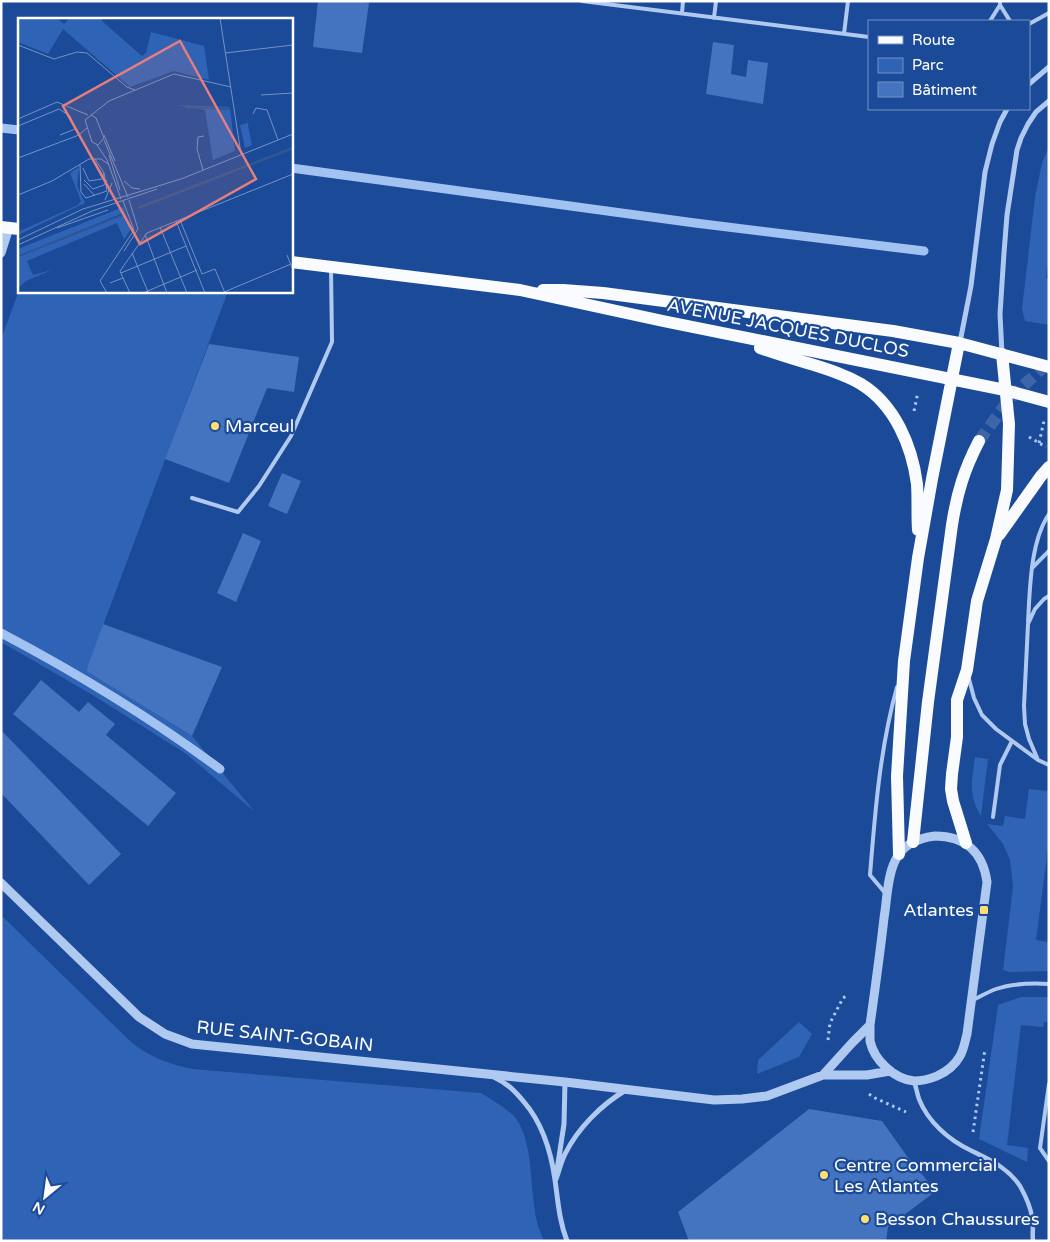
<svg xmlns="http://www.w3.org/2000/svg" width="1050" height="1242" font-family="'Varela Round',sans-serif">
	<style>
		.green { fill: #2f63b5 }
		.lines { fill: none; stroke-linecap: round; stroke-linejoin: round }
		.stream { stroke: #a2c3f2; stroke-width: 9 }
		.building { fill: #4473bf }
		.primary-tunnel { stroke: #3d65a7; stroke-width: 12; stroke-dasharray: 12 6; stroke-linecap: butt }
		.path { stroke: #afc9f0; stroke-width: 3; stroke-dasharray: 2.5 4; stroke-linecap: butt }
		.service { stroke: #afc9f0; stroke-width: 4 }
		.pedestrian { stroke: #afc9f0; stroke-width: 4.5 }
		.minor { stroke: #afc9f0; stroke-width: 5 }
		.tertiary { stroke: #afc9f0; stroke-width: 9 }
		.primary { stroke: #f9fbff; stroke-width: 12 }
		.poi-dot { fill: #ffde6f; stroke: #1b4a98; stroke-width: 2 }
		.labels { text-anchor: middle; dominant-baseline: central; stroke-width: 4.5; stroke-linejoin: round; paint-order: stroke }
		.street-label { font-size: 18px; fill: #fff; stroke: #1b4a98 }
		.poi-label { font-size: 18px; fill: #fff; stroke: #1b4a98; text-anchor: start }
		.inset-river { fill: none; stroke: #345690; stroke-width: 2.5 }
		.inset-road { fill: none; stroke: #7692c1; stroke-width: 1 }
		.view { fill: #e67e7e; fill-opacity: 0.15; stroke: #e67e7e; stroke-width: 2.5 }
		.inset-edge { fill: none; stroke: #fff; stroke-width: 2.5 }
	</style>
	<rect width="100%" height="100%" fill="#1b4a98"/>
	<path class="green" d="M1049 146V257L1046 278 1049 279V325L1025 321 1022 309 1035 197 1042 163Z
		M19 291H205L227 294 86 671 192 736 255 812 185 753 91 694 1 642V339Z
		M975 757 988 759 981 816C968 796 972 780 975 757Z
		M1029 789 1049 791V841L1036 940 1049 942V971L1009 972 1003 970 1013 887 1010 860 1003 844 987 824 1003 826 1005 816 1025 819Z
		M1 915 131 1042C148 1056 169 1064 192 1069L481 1093C492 1100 503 1106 513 1115 533 1136 530 1184 535 1211 536 1222 540 1231 544 1241H1Z
		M1021 997H1049V1022H1044L1043 1027 1021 1025 1007 1145 1028 1148 1027 1162 979 1139 998 1005Z
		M799 1022 812 1034 799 1057 757 1074 758 1060Z"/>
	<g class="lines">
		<path class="stream" d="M1 128 19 130
			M291 168 695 223 924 251
			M1 633C77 673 151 718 220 769"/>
	</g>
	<path class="building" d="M318 1H356L369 3 362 53 313 47Z
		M713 42 734 45 731 74 746 77 748 60 768 63 763 104 706 94Z
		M209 344 299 357 294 392 267 388 229 483 165 459Z
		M282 473 301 481 287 514 268 506Z
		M243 533 261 541 236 602 217 593Z
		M103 624 222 667 192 736 86 671Z
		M41 680 79 712 88 702 115 724 106 735 176 793 148 826 13 714Z
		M1 730 121 854 89 885 1 793Z
		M809 1109 882 1121 909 1159 936 1191 888 1227 886 1241H689L678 1212Z"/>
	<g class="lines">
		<path class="primary-tunnel" d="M979 441 1011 397 1049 362"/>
		<path class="path" d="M914 411 918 392
			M1029 437 1046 447
			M1039 443 1044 421
			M828 1040 830 1023 843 998 846 996
			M869 1094 875 1098 906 1112
			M973 1132 985 1049"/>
		<path class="service" d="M582 1 869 37
			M1000 5 1010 21
			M682 13 683 1
			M714 18 716 1
			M990 21 1000 5V1
			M1029 24 1049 13
			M844 34 848 1
			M192 498 238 512 259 486 291 436 332 342 331 269
			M1032 568 1049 551
			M1028 622C1030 589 1030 542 1049 514
			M969 679 974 698 982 715 996 729 1038 760 1049 765
			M1038 760 1029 739 1025 724 1024 706 1028 624 1035 609 1044 599 1049 596
			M993 817 1000 765 1012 741
			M886 894 870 875C875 812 880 748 897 687
			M973 1000C981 996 988 992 996 989 1013 983 1031 983 1049 984
			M1049 1084 1040 1148 1049 1161"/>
		<path class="pedestrian" d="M914 1081C916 1087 917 1093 919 1099 928 1122 949 1140 970 1150 990 1160 1007 1167 1020 1186 1025 1195 1031 1207 1032 1218 1034 1225 1032 1233 1033 1241"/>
		<path class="minor" d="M1029 84 1049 67
			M960 342 971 286 985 172 992 144 1000 122 1007 109
			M1002 354 1000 314 1004 253 1007 215 1017 150 1021 138 1028 124 1036 112 1049 101
			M494 1077C508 1084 514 1090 524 1102 543 1124 551 1151 555 1180 558 1201 559 1220 567 1241
			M557 1170 564 1124 565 1082
			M556 1179C559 1171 561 1162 565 1154 578 1128 601 1105 626 1090"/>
		<path class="tertiary" d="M1 253 9 228
			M935 836C965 836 983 852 987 882L967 1034C965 1041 964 1049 960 1056 955 1065 946 1072 937 1076 930 1079 921 1081 914 1081 894 1079 874 1060 870 1041 870 1036 870 1030 870 1025 875 989 880 954 884 918 887 901 887 877 895 861 902 845 918 838 935 836Z
			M1 883 139 1017 165 1034 192 1044 565 1082 714 1100 742 1099 767 1096 823 1075H867L890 1071
			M823 1075 852 1043 870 1025"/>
		<path class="primary" d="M1 227 19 229
			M291 262 520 290 663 321 1005 390 1049 402
			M543 290H563L603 293 893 331 959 343 1049 367
			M760 348C778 354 796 360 814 365 830 370 846 375 861 384 895 405 912 446 917 484 918 499 917 515 918 530
			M999 535 1041 476 1049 467
			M913 842 928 702 952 525C957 493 964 470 979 441
			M966 843 953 801 951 789 952 774 957 737V700L967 670 977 601 996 539 1007 490 1009 424 1002 354
			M899 854 897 776 904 661 918 558 932 479 959 343"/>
	</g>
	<g class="poi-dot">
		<circle cx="215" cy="426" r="5"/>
		<rect x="979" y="905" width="10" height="10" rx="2.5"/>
		<circle cx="824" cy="1175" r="5"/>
		<circle cx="865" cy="1219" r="5"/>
	</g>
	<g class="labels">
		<g class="street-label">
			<text transform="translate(788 328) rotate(11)">AVENUE JACQUES DUCLOS</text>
			<text transform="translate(285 1036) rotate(6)">RUE SAINT-GOBAIN</text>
		</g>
		<g class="poi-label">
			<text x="225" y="426">Marceul</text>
			<text x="974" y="910" text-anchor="end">Atlantes</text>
			<text x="834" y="1165">Centre Commercial<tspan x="834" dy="21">Les Atlantes</tspan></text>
			<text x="875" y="1219">Besson Chaussures</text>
		</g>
	</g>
	<g transform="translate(18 18)">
		<rect width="275" height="275" fill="#1b4a98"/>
		<path d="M0 0H39L46 6 52 0H84V3L124 38 128 35 133 14 186 28 191 62 156 53 112 69 45 11 30 36 0 24ZM160 87 212 89 217 133 195 142 187 92ZM228 97 234 127 227 130 222 107 229 105ZM61 149 59 168 67 185 0 217V214L60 187 63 183 52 155ZM105 189 113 211 103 226 106 221 99 205 9 243 15 257 34 252 8 263 0 270V239L106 197 105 195 0 238V231Z" fill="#2f63b5"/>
		<path d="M105 196 104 198 0 239 28 226Z" fill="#345690"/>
		<path class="inset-river" d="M167 89 212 91M120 190 275 130"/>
		<path class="inset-road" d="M202 0 223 136M0 27 36 41 59 34 69 35 109 69 117 72M207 35 275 27M243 77 275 75M235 96 238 90 249 92 260 122M73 97 78 100 86 120 80 127 74 124 67 102 91 83 156 56 213 69M0 101 39 84 70 97M0 108 41 91 52 98 57 111 42 117M86 117 97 143M86 122 110 179M79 127 89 142 103 181M91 137 102 172M0 140 61 117 69 110M62 147 63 174 68 180 89 173 86 155M65 150 71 163 84 161 86 155 77 141M185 152 179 131 180 119 186 118M66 162 75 171 86 167 89 162M106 163 114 170 122 171M66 166 77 178M0 177 34 163 71 141H83L90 146M87 182 94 165M162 202 184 256 197 251 207 275M158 203 187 275M142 209 169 275M39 210 90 192M127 216 149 275M0 222 65 191 163 161 275 116M0 227 74 193 139 171M106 233 120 211 111 182M114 235 130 274M269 237 275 252M103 255 168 228M105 260 112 275M92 265 105 260 102 253 129 215 275 156M206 274 273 246M89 275 82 263 116 212 105 183M125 275 179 252"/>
		<path class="view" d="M162 23 238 161 122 226 45 88Z"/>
		<rect width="275" height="275" class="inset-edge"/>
	</g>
	<rect width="1050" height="1242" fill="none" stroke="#ffffff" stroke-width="5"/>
	<rect x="868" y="20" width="162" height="90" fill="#1b4a98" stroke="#7692c1"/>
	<rect x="878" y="36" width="25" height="8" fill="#f9fbff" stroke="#7692c1"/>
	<text x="912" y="45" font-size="15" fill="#ffffff">Route</text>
	<rect x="878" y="58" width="25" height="15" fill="#2f63b5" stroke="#7692c1"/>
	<text x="912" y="70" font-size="15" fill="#ffffff">Parc</text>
	<rect x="878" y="82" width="25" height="15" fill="#4473bf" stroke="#7692c1"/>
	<text x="912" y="95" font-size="15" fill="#ffffff">Bâtiment</text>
	<g transform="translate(45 1197) rotate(209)" stroke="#1b4a98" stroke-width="4" paint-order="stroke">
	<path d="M0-4L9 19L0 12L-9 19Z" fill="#ffffff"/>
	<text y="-8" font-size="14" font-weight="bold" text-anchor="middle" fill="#ffffff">N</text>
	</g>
</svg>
